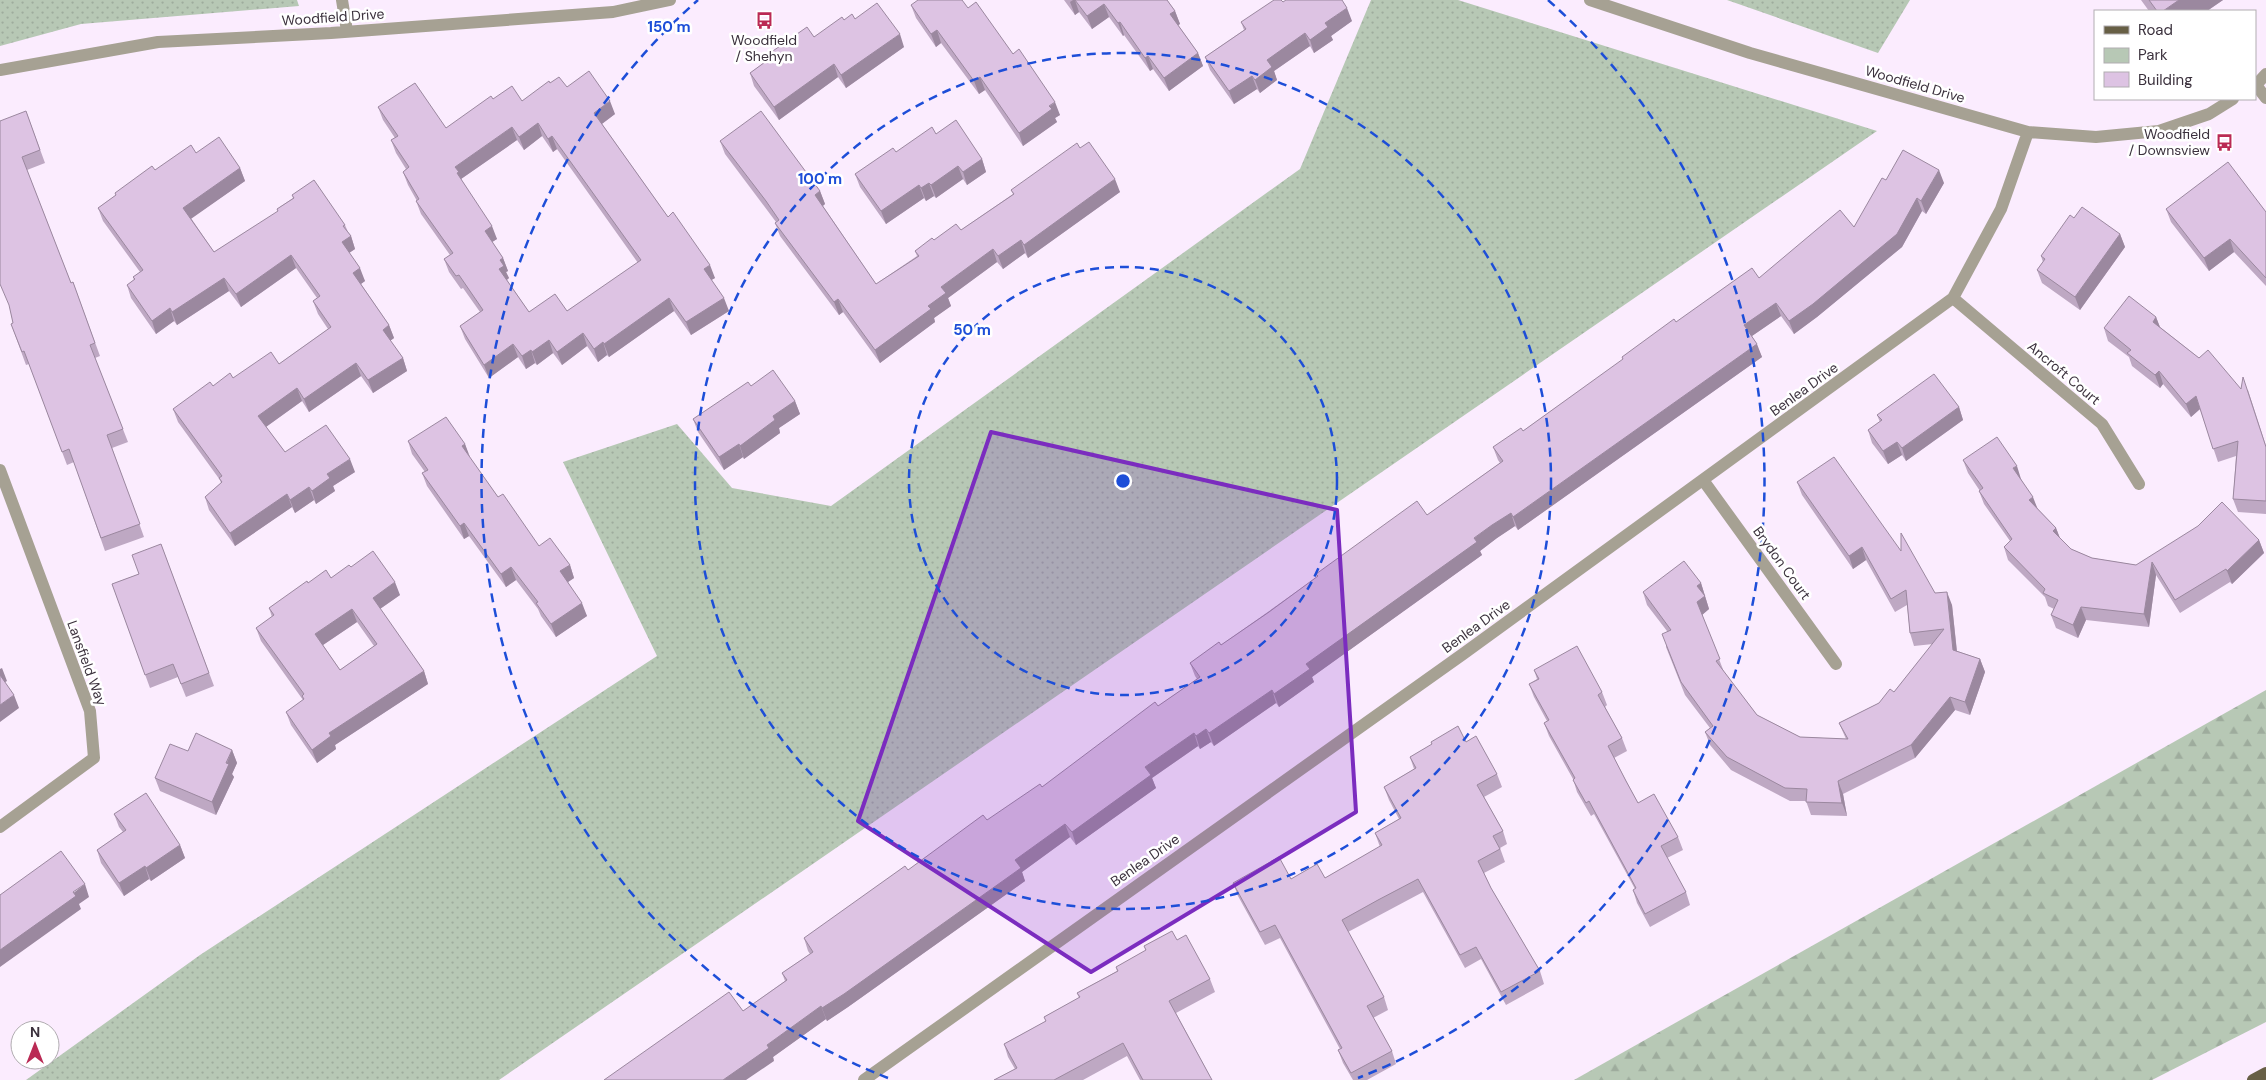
<svg xmlns="http://www.w3.org/2000/svg" width="2266" height="1080" font-family="'DM Sans',sans-serif">
	<style>
		.green { fill: url(#green-dots) }
		.forest { fill: url(#forest-firs) }
		.lines { fill: none; stroke-linecap: round; stroke-linejoin: round }
		.minor { stroke: #a6a193; stroke-width: 12 }
		.major { stroke: #675f45; stroke-width: 12 }
		.wall { fill: #bea8c3; fill-rule: evenodd }
		.shaded-wall { fill: #9b889f }
		.building { fill: #ddc3e3; stroke: #9b889f; fill-rule: evenodd }
		.marked { fill: #7b2cbf; fill-opacity: 0.2; stroke: #7b2cbf; stroke-width: 4; stroke-linejoin: round }
		.ring { fill: none; stroke: #1d4ed8; stroke-width: 2.5; stroke-dasharray: 9 6 }
		.labels { text-anchor: middle; dominant-baseline: central; stroke-width: 5; stroke-linejoin: round; paint-order: stroke }
		.street-label { font-size: 14px; fill: #3b313d; stroke: #fff }
		.poi-label { font-size: 14px; fill: #3b313d; stroke: #fff }
		.centre { fill: #1d4ed8; stroke: #fff; stroke-width: 2.5 }
		.ring-label { font-size: 15px; text-anchor: middle; font-weight: bold; fill: #1d4ed8; stroke: #fff; stroke-width: 5; stroke-linejoin: round; paint-order: stroke }
	</style>
	<defs>
		<pattern id="green-dots" width="8" height="8" patternUnits="userSpaceOnUse" patternTransform="scale(1.25)"><rect width="8" height="8" fill="#b7c8b5"/><path d="M2 2h.1M6 6h.1" fill="none" stroke="#9eac9d" stroke-width="1.8" stroke-linecap="round"/></pattern>
		<pattern id="forest-firs" width="22" height="20" patternUnits="userSpaceOnUse" patternTransform="scale(1.25)"><rect width="22" height="20" fill="#b7c8b5"/><path d="M5 1l3.5 6h-7zM16 11l3.5 6h-7z" fill="#9eac9d"/></pattern>
	</defs>
	<rect width="100%" height="100%" fill="#fbecfe"/>
	<path class="green" d="M0 0H297L299 6 81 24 0 46Z
		M1371 0H1458L1877 131 499 1080H26L200 955 657 656 563 462 677 424 732 488 831 506 1300 169Z
		M1727 0H1910L1878 53Z"/>
	<path class="forest" d="M2266 690V1022L2152 1080H1574Z"/>
	<g class="lines">
		<path class="minor" d="M342 0 347 31
			M1590 0 1750 53 2028 132 2096 137 2159 131 2209 114 2233 99
			M0 70 158 42 331 33 613 12 670 0
			M2256 85 2266 98
			M2255 86 2266 74
			M1953 298 2102 424 2139 484
			M0 470 90 711 94 758 0 827
			M1703 480 1836 664
			M864 1080 1463 654 1953 298 2001 209 2028 132"/>
		<path class="major" d="M2253 1080 2266 1073"/>
	</g>
	<path class="wall" d="M1064 0H1167L1175 11 1180 24 1178 25 1198 53 1203 66 1169 91 1153 69 1150 71 1124 35 1123 36 1109 17 1092 29 1079 12 1075 15Z
		M2141 0H2223L2207 11H2149Z
		M1283 2 1352 21 1331 36 1333 40 1314 53 1310 46 1274 71 1277 80 1260 93 1257 89 1234 104 1210 70 1205 57 1244 30 1241 22Z
		M911 5 968 8 1013 54 1060 115 1055 118 1057 122 1023 146 985 90 979 94 941 43 936 47 916 18Z
		M855 19 904 47 846 88 838 77 779 120 754 86 750 73 772 57 770 53 814 37 844 20Z
		M550 83 567 87 615 114 602 124 668 217 715 278 711 280 729 311 691 335 674 311 609 357 607 355 598 362 587 346 562 365 553 353 537 365 535 363 526 369 518 357 489 378 465 339 460 326 480 312 463 288 461 289 449 272 444 259 450 255 421 214 416 201H417L408 185 403 172 406 169 396 153 391 140 395 138 383 120 378 107 446 128 493 99 522 101ZM542 136 553 152 557 149 638 263 567 311 529 312 507 280 509 278 506 272 508 271 503 258 492 242 497 239 461 179 517 140 524 150Z
		M26 111 45 163 27 170 71 283 73 282 100 356 95 358 128 442 112 448 144 537 105 551 74 462 67 465 29 364 26 365 11 324 13 323 10 309Z
		M936 134 982 159 986 172 967 185 963 179 936 198 934 196 926 201 924 198 886 224 860 187 855 174 896 152Z
		M720 141 820 191 825 204 823 206 876 284 917 256 915 251 934 240 961 230 1013 194 1011 190 1080 148 1120 192 1028 258 1025 253 1003 269 997 262 948 298 951 306 934 318 935 322 880 363 843 312 839 315 780 236 775 223 776 222 725 154Z
		M196 153 240 168 245 181 191 218 214 252 278 212 277 209 293 198 292 195 345 225 348 232 351 236 355 249 349 253 365 281 361 284 389 325 394 338 390 341 403 358 407 371 373 393 361 376 309 412 302 401 266 427 285 452 355 472 333 486 335 491 316 504 314 500 295 513 292 507 235 546 209 510 205 497 221 483 220 480 178 422 173 409 213 386 233 378 279 364 328 329 318 314 313 301 317 298 296 268 241 307 229 291 177 325 174 321 156 334 131 298 127 285 134 280 133 277 140 272 103 221 98 208 116 195 115 193 155 170Z
		M1886 180 1944 183 1926 214 1922 211 1902 247 1817 317 1794 334 1781 316 1752 336 1762 357 1518 530 1515 526 1497 538 1480 551 1482 555 1312 677 1314 682 1279 707 1276 703 1214 746 1211 742 1200 749 1198 746 1152 778 1156 788 1076 845 1070 837 1022 872 1025 881 848 1007 827 1021 826 1019 773 1057 774 1061 743 1011 785 981 782 973 810 954 808 951 804 938 908 870 1042 787 1197 679 1195 676 1190 663 1221 645 1317 577 1316 574 1427 515 1500 463 1498 460 1493 447 1523 431 1623 360 1622 357 1676 322 1854 227Z
		M2166 209 2266 212V286L2234 252 2209 271 2171 222Z
		M2074 218 2120 234 2125 247 2080 310 2042 283 2037 270 2043 262 2041 256Z
		M2156 317 2160 327 2199 358 2241 389 2248 390 2266 446V514L2238 512 2233 499 2236 456 2218 462 2200 409 2191 417 2163 384 2160 388 2132 366 2129 357 2108 341 2104 328Z
		M751 386 795 401 800 414 779 428 780 433 744 459 743 457 724 470 698 432 693 419Z
		M1959 407 1963 420 1906 461 1902 455 1888 464 1872 443 1868 430 1880 422 1877 415Z
		M408 441 465 444 469 457 498 497 539 546 570 565 574 578 568 582 587 616 556 637 541 616 538 609 516 580 506 587 469 536 464 539 427 486 422 473 425 472 412 454Z
		M1963 460 2021 479 2038 509 2056 528 2060 538 2071 549 2092 558 2136 565 2259 540 2264 553 2232 584 2230 582 2180 613 2156 575 2149 627 2086 620 2078 638 2056 628 2051 615 2054 609 2048 606 2045 597 2008 560 2004 547 2010 541 1984 504 1979 491H1980L1968 473Z
		M1797 482 1901 551 1935 593 1952 605 1957 651 1980 659 1985 672 1970 715 1955 710 1915 758 1843 794 1847 816 1811 815 1806 801H1790L1731 770 1710 745 1705 732 1710 728 1685 695 1666 647 1667 631 1647 605 1643 592 1701 583 1709 609 1702 615 1724 672 1757 715 1800 737 1846 739 1839 723 1879 703 1894 692 1933 644 1914 646 1910 633 1907 605 1895 612 1866 560 1853 569 1802 495Z
		M161 544 214 686 186 697 178 677 150 688 112 584 139 574Z
		M351 567 400 595 380 609 424 671 428 684 335 745 336 749 317 763 291 725 286 712 303 700 261 641 256 628 272 617 269 608 308 583 331 578ZM357 622 374 646 340 670 323 645Z
		M1534 670 1602 692 1607 705 1605 707 1622 738 1627 751 1614 758 1638 803 1678 837 1683 850 1667 858 1686 892 1690 905 1650 927 1637 903 1633 890 1635 889 1594 814 1591 816 1577 792 1573 779 1549 736 1544 723 1547 721 1534 697 1529 684 1537 679Z
		M1431 742H1466L1497 774 1502 787 1484 797 1503 831 1507 844 1500 848 1505 862 1484 873 1491 888 1540 971 1544 984 1506 1005 1481 959 1465 968 1423 892 1348 932 1384 997 1388 1010 1373 1018 1392 1051 1396 1064 1367 1080H1353L1343 1063 1338 1050 1340 1049 1280 938 1265 945 1238 896 1233 883 1291 879 1325 878 1380 847 1375 833 1399 819 1389 800 1384 787 1414 769 1410 757 1432 745Z
		M232 750 237 763 232 774 234 777 216 815 160 791 155 778 188 751Z
		M114 814 180 845 185 858 151 881 149 879 124 896 101 863 97 850 123 832 119 827Z
		M1177 940 1210 979 1215 992 1176 1013 1212 1080H1140L1127 1056 1083 1080H994L1015 1069 1008 1057 1004 1044 1046 1021 1044 1017 1079 998 1077 993 1117 971 1116 967 1146 951 1144 946Z"/>
	<path class="shaded-wall" d="M1073 0H1075L1079 12 1075 15 1070 2Z
		M2179 0H2223L2207 11H2163Z
		M1104 4 1109 17 1092 29 1087 16Z
		M1347 8 1352 21 1331 36 1333 40 1314 53 1310 40 1325 23Z
		M1175 11 1180 24 1175 27 1170 14Z
		M1120 22 1124 35 1123 36 1118 23Z
		M937 30 941 43 936 47 931 34Z
		M1305 33 1310 46 1274 71 1277 80 1260 93 1255 80 1267 60Z
		M900 34 904 47 846 88 841 75Z
		M1198 53 1203 66 1169 91 1164 78Z
		M1148 56 1153 69 1150 71 1145 58Z
		M834 64 838 77 779 120 774 107Z
		M1252 76 1257 89 1234 104 1229 91Z
		M980 77 985 90 979 94 974 81Z
		M610 101 615 114 599 126 594 113Z
		M1055 102 1060 115 1055 118 1057 122 1023 146 1019 133Z
		M538 123 542 136 524 150 519 137Z
		M512 127 517 140 461 179 463 185 457 173 455 167Z
		M552 136 557 149 553 152 548 139Z
		M982 159 986 172 967 185 963 172Z
		M958 166 963 179 936 198 931 185Z
		M240 168 245 181 188 221 183 208Z
		M1939 170 1944 183 1926 214 1921 201Z
		M1115 179 1120 192 1028 258 1024 245Z
		M929 183 934 196 926 201 921 188Z
		M919 185 924 198 886 224 881 211Z
		M820 191 825 204 820 208 815 195Z
		M1917 198 1922 211 1902 247 1817 317 1794 334 1789 321Z
		M492 226 497 239 489 244 485 231Z
		M2120 234 2125 247 2080 310 2075 297Z
		M351 236 355 249 346 255 342 242Z
		M2230 239 2234 252 2209 271 2204 258Z
		M1021 240 1025 253 1003 269 998 256Z
		M993 249 997 262 948 298 951 306 934 318 935 322 880 363 875 350 928 306 941 287Z
		M291 255 296 268 241 307 236 294Z
		M503 258 508 271 506 272 509 278 504 282 499 269 500 260Z
		M710 265 715 278 708 282 704 269Z
		M360 268 365 281 358 286 353 273Z
		M224 278 229 291 177 325 172 312Z
		M669 298 674 311 609 357 604 344Z
		M724 298 729 311 691 335 686 322Z
		M838 299 843 312 839 315 834 302Z
		M1776 303 1781 316 1749 338 1744 325Z
		M170 308 174 321 156 334 152 321Z
		M2156 317 2161 330 2153 322Z
		M389 325 394 338 387 343 383 330Z
		M583 333 587 346 562 365 557 352Z
		M549 340 553 353 537 365 532 352Z
		M603 342 607 355 598 362 594 349Z
		M513 344 518 357 489 378 484 365Z
		M1757 344 1762 357 1518 530 1513 517Z
		M531 350 535 363 526 369 522 356Z
		M403 358 407 371 373 393 368 380Z
		M356 363 361 376 309 412 304 399Z
		M2159 371 2163 384 2160 388 2155 375Z
		M297 388 302 401 263 429 258 416Z
		M2196 396 2200 409 2191 417 2186 404Z
		M795 401 800 414 779 428 780 433 744 459 740 446 773 416Z
		M1959 407 1963 420 1906 461 1902 448Z
		M1897 442 1902 455 1888 464 1883 451Z
		M465 444 470 457 462 446Z
		M739 444 743 457 724 470 719 457Z
		M350 459 355 472 333 486 335 491 316 504 312 491 327 474Z
		M2017 466 2021 479 2018 481 2013 468Z
		M309 487 314 500 295 513 290 500Z
		M287 494 292 507 235 546 230 533Z
		M2033 497 2038 510 2029 500Z
		M1511 513 1515 526 1497 538 1480 551 1482 555 1312 677 1314 682 1279 707 1274 694 1306 664 1492 525Z
		M464 523 469 536 464 539 460 526Z
		M2056 528 2061 541 2053 531Z
		M2259 540 2264 553 2232 584 2227 571Z
		M1862 547 1866 560 1853 569 1849 556Z
		M2152 562 2156 575 2149 627 2144 614Z
		M570 565 574 578 565 584 560 571Z
		M511 567 516 580 506 587 501 574Z
		M395 582 400 595 377 611 373 598Z
		M1701 583 1709 609 1702 615 1697 602V586Z
		M1947 592 1952 605 1958 663 1953 650Z
		M582 603 587 616 556 637 551 624Z
		M2081 607 2086 620 2078 638 2073 625Z
		M352 609 357 622 320 647 315 634Z
		M1980 659 1985 672 1970 715 1965 702Z
		M2 668 7 681 2 684 0 679V669Z
		M424 671 428 684 335 745 336 749 317 763 312 750 329 733Z
		M1272 690 1276 703 1214 746 1209 733Z
		M14 695 19 708 0 722V705Z
		M1950 697 1955 710 1915 758 1911 745Z
		M1206 729 1211 742 1200 749 1196 736Z
		M1194 733 1198 746 1152 778 1156 788 1076 845 1072 832 1145 767Z
		M232 750 237 763 232 774 234 777 216 815 212 802Z
		M1838 781 1843 794 1847 816 1842 803Z
		M1065 824 1070 837 1022 872 1025 881 848 1007 827 1021 822 1008 1015 860Z
		M180 845 185 858 151 881 146 868Z
		M145 866 149 879 124 896 119 883Z
		M85 884 89 897 79 904 81 909 0 967V950Z
		M821 1006 826 1019 773 1057 774 1061 746 1080H723L767 1045Z"/>
	<path class="building" d="M918 0H962L968 8 976 2 1013 54 1019 49 1055 102 1049 106 1052 109 1019 133 980 77 974 81 937 30 931 34 911 5Z
		M1075 0H1167L1175 11 1170 14 1198 53 1164 78 1148 56 1145 58 1120 22 1118 23 1104 4 1087 16Z
		M1274 0H1281L1283 2 1286 0H1342L1347 8 1325 23 1328 27 1310 40 1305 33 1267 60 1272 67 1255 80 1252 76 1229 91 1205 57 1246 29 1241 22Z
		M2149 0H2179L2163 11H2157Z
		M877 3 900 34 841 75 834 64 774 107 750 73 772 57 770 53 807 27 814 37 842 17 844 20 852 14 855 19Z
		M589 71 610 101 594 113 668 217 673 212 710 265 704 269 724 298 686 322 669 298 604 344 603 342 594 349 583 333 557 352 549 340 532 352 531 350 522 356 513 344 484 365 460 326 483 310 459 275 456 276 444 259 453 253 416 201 419 199 403 172 409 167 391 140 398 136 378 107 415 83 446 128 491 96 493 99 512 86 522 101 549 81 550 83 559 77 567 87ZM538 123 548 139 552 136 641 260 567 311 555 294 529 312 499 269 504 266 500 260 503 258 485 231 492 226 457 173 459 172 455 167 512 127 519 137Z
		M26 111 40 150 22 157 71 283 73 282 95 343 90 345 123 429 107 435 140 524 101 538 69 449 62 452 24 351 22 352 11 324 13 323 9 305 0 284V121Z
		M761 111 820 191 815 195 876 284 919 256 915 251 932 238 934 240 956 224 961 230 1014 194 1011 190 1077 143 1080 148 1089 142 1115 179 1024 245 1021 240 998 256 993 249 941 287 946 293 928 306 931 309 875 350 838 299 834 302 775 223 779 220 766 201 720 141Z
		M956 120 982 159 963 172 958 166 931 185 929 183 921 188 919 185 881 211 855 174 893 148 896 152 932 127 936 134Z
		M219 137 240 168 183 208 214 252 278 211 277 209 294 198 292 195 314 180 345 225 343 226 351 236 342 242 360 268 353 273 389 325 383 330 403 358 368 380 356 363 304 399 297 388 258 416 285 452 326 425 350 459 327 474 330 478 312 491 309 487 290 500 287 494 230 533 205 497 222 482 219 478 222 476 173 409 210 382 213 386 230 373 233 378 271 352 279 364 331 327 313 301 320 296 291 255 236 294 224 278 172 312 170 308 152 321 127 285 135 279 133 277 143 270 98 208 116 195 115 193 152 166 155 170 191 145 196 153Z
		M1903 150 1939 170 1921 201 1917 198 1897 234 1813 304 1789 321 1776 303 1744 325 1757 344 1513 517 1511 513 1492 525 1474 538 1477 542 1306 664 1310 669 1274 694 1272 690 1209 733 1206 729 1196 736 1194 733 1145 767 1151 775 1072 832 1065 824 1015 860 1021 868 844 994 822 1008 821 1006 767 1045 769 1048 723 1080H604L729 992 743 1011 787 980 782 973 813 952 804 938 905 866 908 870 983 815 987 820 1040 784 1042 787 1155 702 1158 706 1200 677 1190 663 1219 642 1221 645 1269 612 1318 576 1316 574 1417 501 1427 515 1503 461 1493 447 1521 428 1523 431 1623 359 1622 357 1674 319 1676 322 1752 268 1759 278 1840 210 1854 227 1882 178 1886 180Z
		M2228 162 2266 212V278L2230 239 2204 258 2166 209Z
		M2082 207 2120 234 2075 297 2037 270 2045 259 2041 256 2070 215 2074 218Z
		M2129 296 2156 317 2153 322 2199 358 2208 350 2241 389 2243 377 2266 447V501L2233 499 2238 441 2213 449 2196 396 2186 404 2159 371 2155 375 2127 353 2131 350 2104 328Z
		M773 370 795 401 773 416 775 420 740 446 739 444 719 457 693 419 748 382 751 386Z
		M1934 374 1959 407 1902 448 1897 442 1883 451 1868 430 1882 420 1877 415Z
		M446 417 465 444 462 446 498 497 503 494 539 546 550 538 570 565 560 571 582 603 551 624 536 603 538 602 511 567 501 574 464 523 460 526 422 473 428 470 408 441Z
		M1997 437 2017 466 2013 468 2033 497 2029 500 2056 528 2053 531 2071 549 2092 558 2136 565 2198 526 2222 502 2259 540 2227 571 2226 569 2175 600 2152 562 2144 614 2081 607 2073 625 2051 615 2058 600 2043 593 2045 589 2004 547 2012 539 1979 491 1983 488 1963 460Z
		M1834 457 1901 551V533L1935 593 1947 592 1953 650 1980 659 1965 702 1950 697 1911 745 1838 781 1842 803 1806 802 1807 789 1785 788 1727 757 1705 732 1713 726 1681 682 1662 634 1671 630 1643 592 1684 561 1701 583 1697 586 1705 596 1697 602 1720 659 1716 661 1757 715 1800 737 1848 739 1839 723 1879 703 1890 689 1894 692 1944 629 1910 633 1906 590 1891 599 1862 547 1849 556 1797 482Z
		M161 544 209 673 181 684 173 664 145 675 112 584 139 574 132 555Z
		M373 551 395 582 373 598 424 671 329 733 331 736 312 750 286 712 304 699 302 696 304 694 256 628 274 615 269 608 307 581 308 583 326 570 331 578 349 565 351 567ZM352 609 377 644 340 670 315 634Z
		M1577 646 1602 692 1598 695 1622 738 1608 746 1626 781 1638 803 1654 794 1678 837 1661 846 1686 892 1645 914 1633 890 1636 888 1589 801 1586 803 1573 780 1575 778 1544 723 1549 720 1529 684 1539 679 1534 670Z
		M0 675 14 695 0 705Z
		M1458 726 1466 742 1476 736 1497 774 1477 785 1503 831 1493 836 1500 849 1478 861 1491 888 1540 971 1501 992 1476 947 1460 955 1418 879 1378 900 1342 920 1384 997 1367 1006 1392 1051 1351 1073 1338 1050 1342 1048 1275 925 1260 932 1233 883 1279 857 1291 879 1317 864 1325 878 1382 845 1375 833 1401 818 1384 787 1416 768 1410 757 1432 744 1431 742Z
		M196 733 232 750 226 763 229 764 212 802 155 778 170 744 188 751Z
		M146 793 180 845 146 868 145 866 119 883 97 850 126 830 114 814Z
		M61 851 85 884 73 892 76 896 0 950V895Z
		M1172 931 1177 940 1186 935 1210 979 1169 1001 1212 1080H1143L1123 1043 1054 1080H994L1017 1068 1004 1044 1046 1021 1044 1017 1080 997 1077 993 1118 971 1116 967 1146 950 1144 946Z"/>
	<path class="marked" d="M991 432 1337 510 1356 812 1091 972 858 821Z"/>
	<g class="ring">
		<circle cx="1123" cy="481" r="214"/>
		<circle cx="1123" cy="481" r="428"/>
		<path d="M888 1078A642 642 0 0 1 698 0M1548 0A642 642 0 0 1 1358 1078"/>
	</g>
	<defs>
		<symbol id="bus-bare" viewBox="-9 -9 18 18"><path d="M-5-6H5V4H4V6H2V4H-2V6H-4V4H-5ZM-3.5-4V0h7V-4ZM-3.5 1.2v1.5H-2V1.2ZM2 1.2v1.5H3.5V1.2Z" fill="#ba2a54" stroke="#fff" stroke-width="2.5" paint-order="stroke"/></symbol>
	</defs>
	<g fill-rule="evenodd">
		<use href="#bus-bare" x="752" y="8" width="25" height="25"/>
		<use href="#bus-bare" x="2212" y="130" width="25" height="25"/>
	</g>
	<g class="labels">
		<g class="street-label">
			<text transform="translate(333 17) rotate(-4)">Woodfield Drive</text>
			<text transform="translate(1915 84) rotate(16)">Woodfield Drive</text>
			<text transform="translate(2064 373) rotate(40)">Ancroft Court</text>
			<text transform="translate(1804 389) rotate(-36)">Benlea Drive</text>
			<text transform="translate(1782 563) rotate(54)">Brydon Court</text>
			<text transform="translate(1476 626) rotate(-36)">Benlea Drive</text>
			<text transform="translate(87 663) rotate(70)">Lansfield Way</text>
			<text transform="translate(1145 860) rotate(-35)">Benlea Drive</text>
		</g>
		<g class="poi-label">
			<text x="764" y="40">Woodfield<tspan x="764" dy="16">/ Shehyn</tspan></text>
			<text x="2210" y="134" text-anchor="end">Woodfield<tspan x="2210" dy="16">/ Downsview</tspan></text>
		</g>
	</g>
	<circle cx="1123" cy="481" r="8" class="centre"/>
	<g class="ring-label">
		<text x="669" y="32">150 m</text>
		<text x="820" y="184">100 m</text>
		<text x="972" y="335">50 m</text>
	</g>
	<rect x="2094" y="10" width="162" height="90" fill="#ffffff" stroke="#b1adb1"/>
	<rect x="2104" y="26" width="25" height="8" fill="#675f45" stroke="#b1adb1"/>
	<text x="2138" y="35" font-size="15" fill="#3b313d">Road</text>
	<rect x="2104" y="48" width="25" height="15" fill="#b7c8b5" stroke="#b1adb1"/>
	<text x="2138" y="60" font-size="15" fill="#3b313d">Park</text>
	<rect x="2104" y="72" width="25" height="15" fill="#ddc3e3" stroke="#b1adb1"/>
	<text x="2138" y="85" font-size="15" fill="#3b313d">Building</text>
	<g transform="translate(35 1045)"><circle r="24" fill="#ffffff" stroke="#b1adb1"/>
	<path d="M0-4L9 19L0 12L-9 19Z" fill="#ba2a54"/>
	<text y="-8" font-size="14" font-weight="bold" text-anchor="middle" fill="#3b313d">N</text>
	</g>
</svg>
